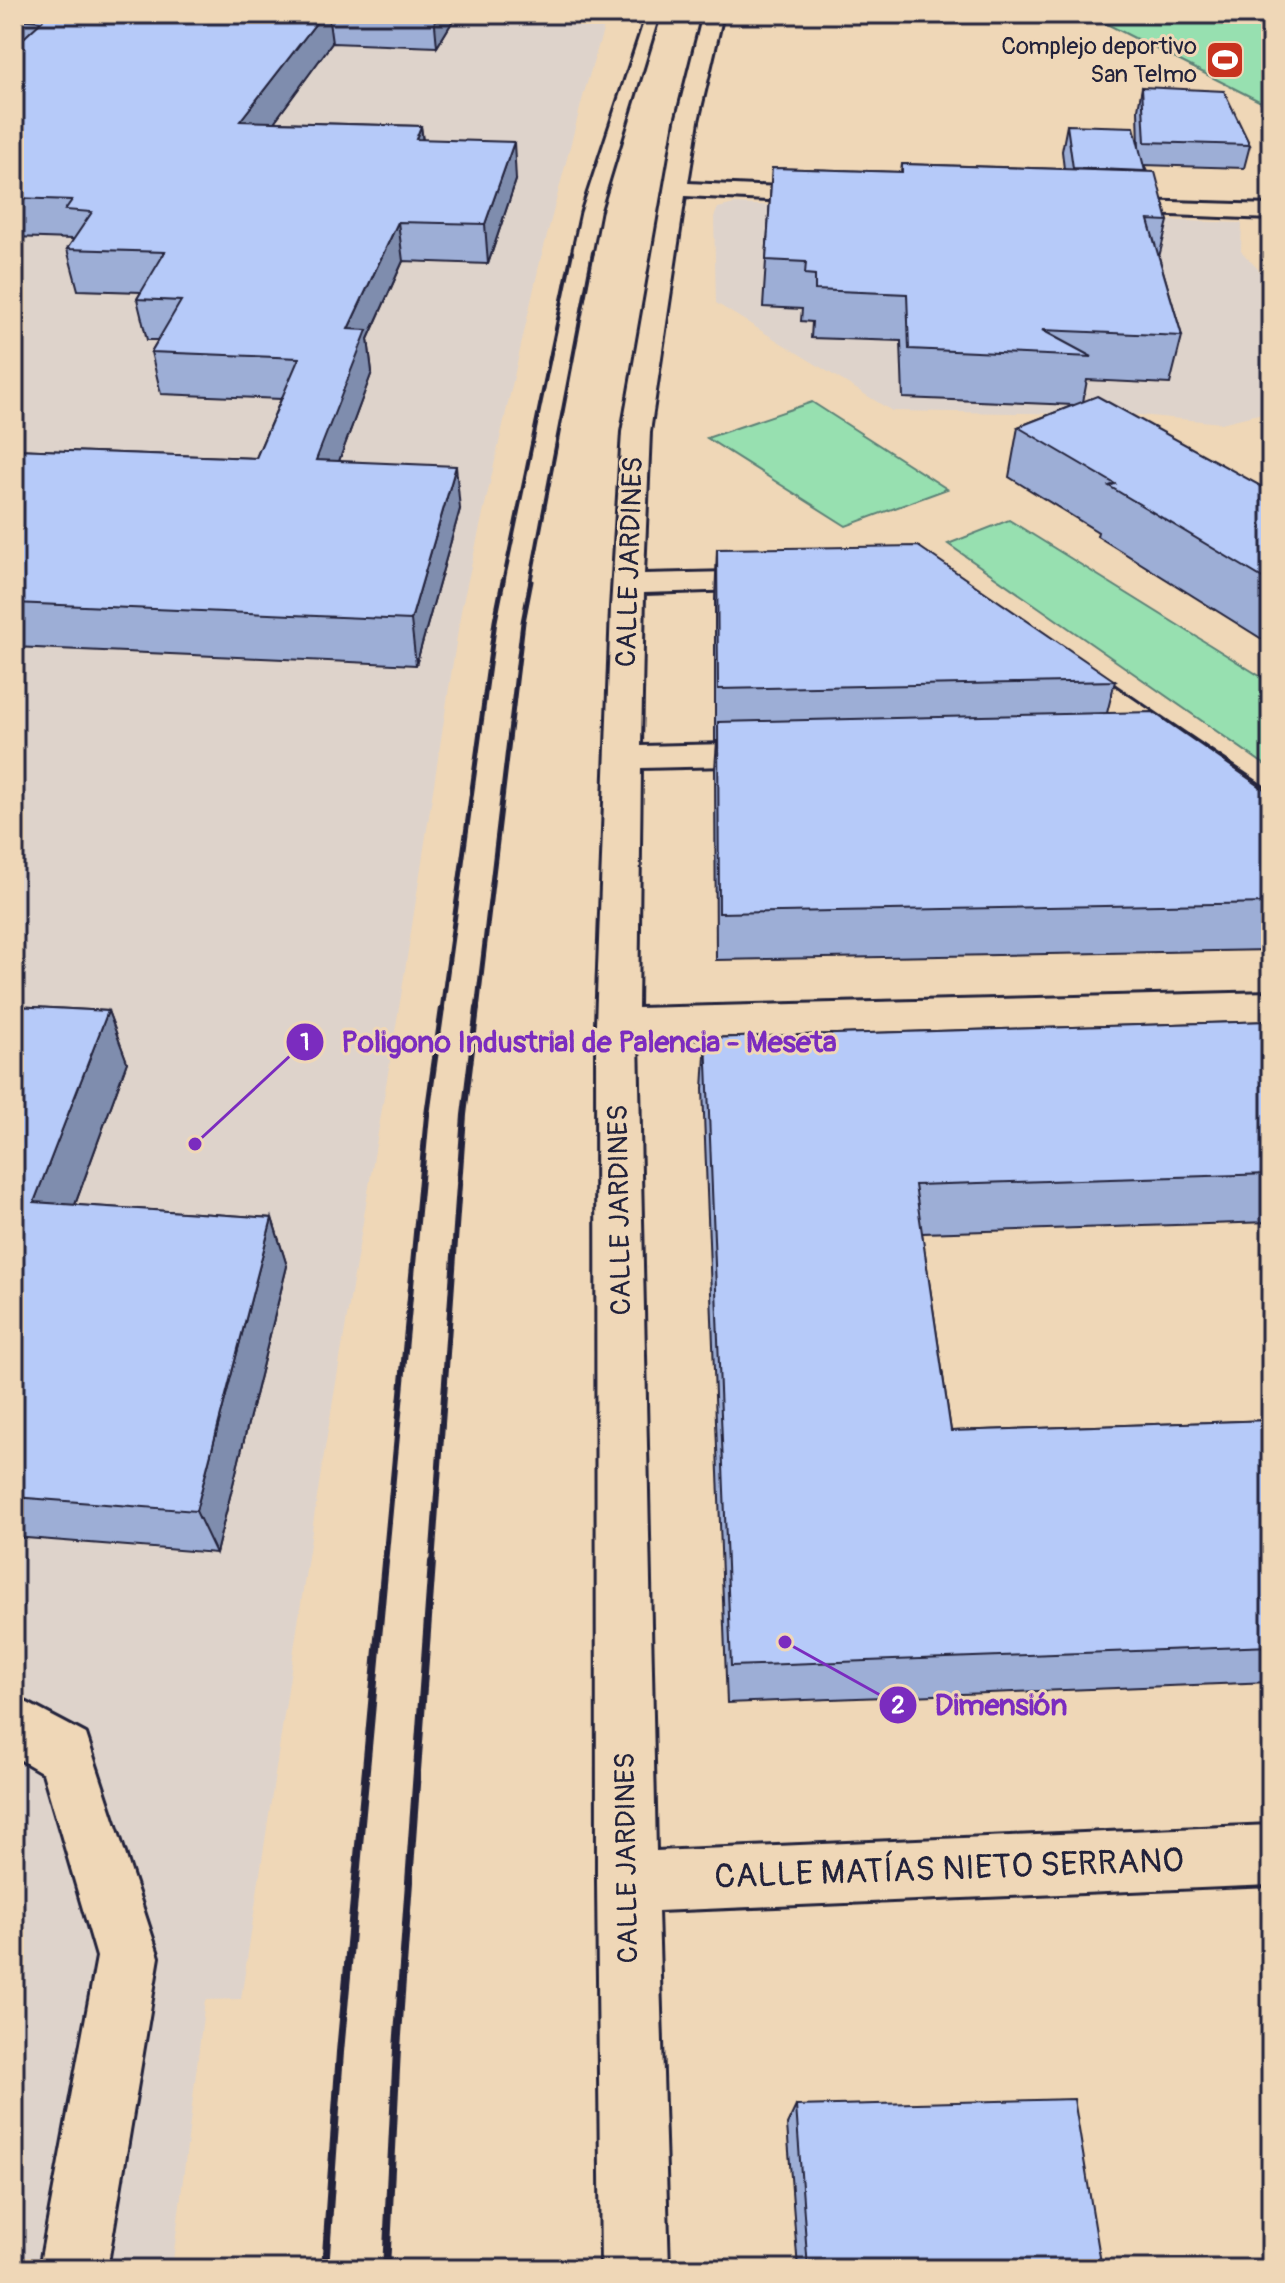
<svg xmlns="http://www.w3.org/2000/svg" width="1285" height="2283" font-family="Pangolin,sans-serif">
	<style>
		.built { fill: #ded3cb }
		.green { fill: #97e0b0; stroke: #5c8176; stroke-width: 2 }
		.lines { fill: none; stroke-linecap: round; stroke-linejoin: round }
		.street-casing { stroke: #22223b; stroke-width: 6 }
		.street { fill: #efd7b7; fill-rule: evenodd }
		.rail-far4 { stroke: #22223b; stroke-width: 3 }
		.rail-far3 { stroke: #22223b; stroke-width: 4 }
		.rail-far2 { stroke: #22223b; stroke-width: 5 }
		.rail-far1 { stroke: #22223b; stroke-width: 6 }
		.rail { stroke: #22223b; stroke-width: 8 }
		.wall { fill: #9daed6; stroke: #22223b; stroke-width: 2 }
		.shaded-wall { fill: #7f8dae; stroke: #22223b; stroke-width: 2 }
		.building { fill: #b6caf9; stroke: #22223b; stroke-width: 2 }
		.labels { text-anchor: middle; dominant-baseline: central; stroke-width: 6; stroke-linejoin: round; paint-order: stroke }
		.far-poi-label { font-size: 24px; fill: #22223b; stroke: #efd7b7; text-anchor: end }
		.street-label { font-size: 28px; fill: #22223b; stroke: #efd7b7 }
		.near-street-label { font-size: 34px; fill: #22223b; stroke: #efd7b7 }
		.leader { fill: none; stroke: #7b2cbf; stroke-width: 3 }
		.callout-dot { fill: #7b2cbf; stroke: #efd7b7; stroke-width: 3 }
		.mark-label { font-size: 24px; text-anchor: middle; font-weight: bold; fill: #fff }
		.callout-label { font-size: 30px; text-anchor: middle; font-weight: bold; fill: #7b2cbf; stroke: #efd7b7; stroke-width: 6; stroke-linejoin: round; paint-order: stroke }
	</style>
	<rect width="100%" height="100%" fill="#efd7b7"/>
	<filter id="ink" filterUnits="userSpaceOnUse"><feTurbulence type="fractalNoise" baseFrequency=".0125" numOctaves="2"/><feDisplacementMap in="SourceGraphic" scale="16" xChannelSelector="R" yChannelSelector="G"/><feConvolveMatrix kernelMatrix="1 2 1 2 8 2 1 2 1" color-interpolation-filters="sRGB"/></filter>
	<g filter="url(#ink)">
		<path class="built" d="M14 14H608L584 93 539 266 461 611 401 996 320 1478 241 1999 205 2000 172 2269H14Z
			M734 204 1242 223 1241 251 1271 283V411L1221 423 1140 415 892 411 716 303 714 217 718 208Z"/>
		<path class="green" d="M1087 14H1271V107Z
			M812 402 947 489 846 526 707 438Z
			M1009 520 1271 683V769L948 544Z"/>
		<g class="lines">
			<defs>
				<path id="street" d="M703 14H723L698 121 688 183 828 189 836 191 840 196 836 201 828 203 685 196 650 432 644 574 775 571 786 573 791 580 786 587 775 589 644 593 641 746 775 743 788 746 793 754 788 762 775 765 641 768 638 1008 1271 992V1022L638 1039 656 1851 1271 1825V1885L658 1911 669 2269H601L597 1882 596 1024 611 608 622 432 676 121Z
					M1105 200 1271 205V219L1097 212 1093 207 1097 202Z
					M1062 656 1074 659 1271 793V822L1258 818 1050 673 1045 666 1050 659Z
					M14 1696 86 1734 159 1957 107 2269H39L97 1957 43 1773 14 1756Z"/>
			</defs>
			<use href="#street" class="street-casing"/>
			<use href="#street" class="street"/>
			<path class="rail-far4" d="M571 254 580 212 645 14
				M593 254 601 212 661 14"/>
			<path class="rail-far3" d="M503 583 572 252
				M530 583 593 252"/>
			<path class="rail-far2" d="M442 1010 495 621 503 581
				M477 1010 523 622 531 581"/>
			<path class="rail-far1" d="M385 1564 427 1115 442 1008
				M432 1564 464 1115 477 1008"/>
			<path class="rail" d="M325 2269 340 2052 385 1562
				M386 2269 397 2049 432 1562"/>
		</g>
		<path class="wall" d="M14 14H457L437 47 332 43 274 122 421 126 423 140 516 180 488 264 403 261 368 339 372 372 339 461 460 509 416 665 14 647V449L256 458 281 399 161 394 151 352 158 340H147L137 299 141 292 78 290 67 249 73 241 72 239 14 237Z
			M1142 87 1250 145 1244 168 1144 165 1168 221 1159 257 1182 336 1170 384 1087 380 1083 402 1266 489 1271 488V643L1270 644 1097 536 1098 532 1009 477 1018 427 1074 405 903 398 901 341 811 338 812 322 801 321 802 309 763 307 772 168 901 172 902 164 1064 169 1062 151 1067 125 1139 148 1138 109Z
			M717 549 1115 681 1107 713 1271 794V950L716 960 715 769 717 741H715V600Z
			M14 1006 108 1011 127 1062 75 1205 272 1218 287 1266 216 1553 14 1537Z
			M1271 1021V1222L922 1233 951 1431 1271 1420V1682L727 1703 703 1089 706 1038Z
			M796 2106 1102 2269H798L787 2125Z"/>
		<path class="shaded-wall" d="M323 14H328L332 43 247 159 240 121Z
			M434 14H457L437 47Z
			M421 126 425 164 416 139Z
			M514 142 516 180 488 264 485 224Z
			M398 222 403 261 368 339 372 372 323 504 316 460 348 329Z
			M456 466 460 509 416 665 411 620Z
			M108 1011 127 1062 58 1251 34 1202Z
			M272 1218 287 1266 216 1553 196 1511Z"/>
		<path class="building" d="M14 14H323L240 121 421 126 416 139 514 142 485 224 398 222 348 329 367 330 316 460 456 466 411 620 14 603V449L256 458 299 358 151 352 181 301 137 299 165 252 67 249 92 212 65 210 72 200 14 198V47L42 21 14 19Z
			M1142 87 1224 91 1250 145 1145 142Z
			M1067 125 1134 127 1145 171 1073 168Z
			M902 164 1155 172 1168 221 1148 220 1182 336 1042 330 1092 357 909 349 907 294 815 290V275L805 274 806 262 766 260 772 168 902 172Z
			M1097 396 1266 489 1271 488V583L1109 486 1115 484 1018 427Z
			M918 546 1115 681 718 689 717 549Z
			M1153 712 1271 794V903L719 913 718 722Z
			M14 1006 108 1011 34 1202 272 1218 196 1511 14 1497Z
			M1271 1021V1174L915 1185 951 1431 1271 1420V1646L731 1666 706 1038Z
			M1074 2099 1102 2269H808L796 2106Z"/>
	</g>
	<defs>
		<symbol id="stadium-square" viewBox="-11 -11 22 22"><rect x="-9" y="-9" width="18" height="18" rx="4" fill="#c8321e" stroke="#efd7b7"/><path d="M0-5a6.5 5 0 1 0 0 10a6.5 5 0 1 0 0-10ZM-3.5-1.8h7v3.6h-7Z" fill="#fff"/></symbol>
	</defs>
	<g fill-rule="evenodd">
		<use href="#stadium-square" x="1203" y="38" width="44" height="44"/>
	</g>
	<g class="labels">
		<g class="far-poi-label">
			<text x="1197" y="46">Complejo deportivo<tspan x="1197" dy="28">San Telmo</tspan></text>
		</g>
		<g class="street-label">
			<text transform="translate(630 562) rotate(-88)">CALLE JARDINES</text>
			<text transform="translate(620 1210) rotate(-91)">CALLE JARDINES</text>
			<text transform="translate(627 1858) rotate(-91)">CALLE JARDINES</text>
		</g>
		<g class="near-street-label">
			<text transform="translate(949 1869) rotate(-2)">CALLE MATÍAS NIETO SERRANO</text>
		</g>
	</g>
	<path class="leader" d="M195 1144L305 1042M785 1642L898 1705"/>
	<g class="callout-dot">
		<circle cx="195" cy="1144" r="8"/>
		<circle cx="785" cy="1642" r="8"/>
		<circle cx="305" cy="1042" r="20"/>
		<circle cx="898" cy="1705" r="20"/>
	</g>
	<g class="mark-label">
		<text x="305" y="1050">1</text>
		<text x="898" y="1713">2</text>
	</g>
	<g class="callout-label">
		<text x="589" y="1052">Poligono Industrial de Palencia - Meseta</text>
		<text x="1001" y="1715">Dimensión</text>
	</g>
	<rect width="1285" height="2283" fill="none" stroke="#efd7b7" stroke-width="48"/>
	<rect x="24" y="24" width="1237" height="2235" fill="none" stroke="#22223b" stroke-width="3" filter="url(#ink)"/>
</svg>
